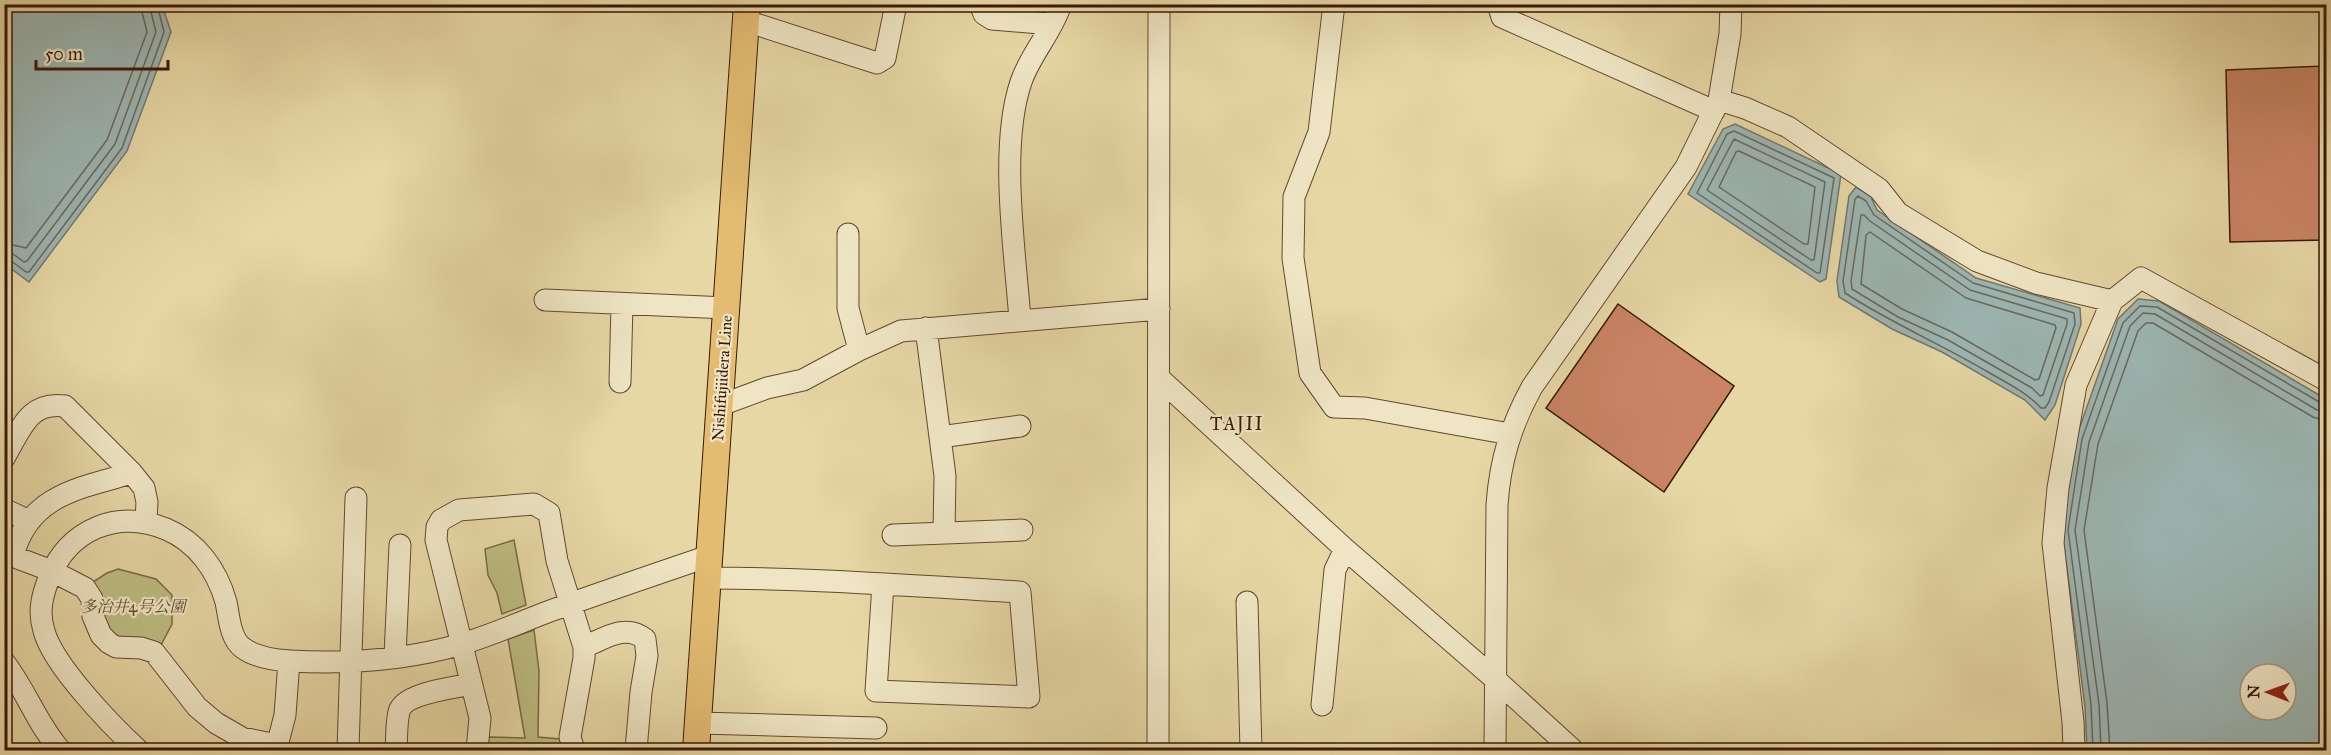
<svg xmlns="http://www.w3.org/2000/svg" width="2331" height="755" font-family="'IM FELL Great Primer','Noto Serif JP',serif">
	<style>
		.green { fill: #bdbc81; stroke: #7a6a44; stroke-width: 1.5 }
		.water { fill: #9cb6b3; stroke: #74776e; stroke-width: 1.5; fill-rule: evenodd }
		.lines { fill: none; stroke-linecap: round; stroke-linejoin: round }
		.shore { stroke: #6a685c; stroke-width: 1.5 }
		.building { fill: #c98465; stroke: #381906; stroke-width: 1.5 }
		.minor-casing { stroke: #64482e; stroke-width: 23 }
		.major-casing { stroke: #381906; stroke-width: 28 }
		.minor { stroke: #efe5c4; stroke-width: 21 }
		.major { stroke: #e3bc72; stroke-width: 26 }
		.labels { text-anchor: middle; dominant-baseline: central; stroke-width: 4.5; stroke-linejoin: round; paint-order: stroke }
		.street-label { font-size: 16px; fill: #381906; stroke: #efe5c4 }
		.park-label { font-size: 16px; font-style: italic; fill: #604a2b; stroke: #efe5c4 }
		.neighbourhood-label { font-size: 18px; letter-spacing: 1.5px; fill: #381906; stroke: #efe5c4 }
	</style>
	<rect width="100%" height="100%" fill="#e6d7a5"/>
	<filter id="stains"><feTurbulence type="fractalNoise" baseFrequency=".00333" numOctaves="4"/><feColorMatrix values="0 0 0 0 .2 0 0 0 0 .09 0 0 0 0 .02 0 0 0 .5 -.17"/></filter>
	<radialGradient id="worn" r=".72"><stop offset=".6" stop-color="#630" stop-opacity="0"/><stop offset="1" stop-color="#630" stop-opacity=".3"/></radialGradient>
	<path class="green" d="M514 540 526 605 502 614 497 593 488 575 485 549Z
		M118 569 156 579 172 595V624L161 645C143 635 130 643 116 636 94 625 105 598 93 582L107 573Z
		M534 630 539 671 538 737 560 739 564 750H490L487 749 488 737 525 738 508 639Z"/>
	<path class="water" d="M4 5H162L171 32 127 151 29 282 5 264Z
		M1735 124 1841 174 1826 279 1820 282 1688 194 1723 129Z
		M1856 187 1871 197 1877 210 1976 278 2080 308 2081 324 2055 405 2045 420 2025 400 1942 352 1892 329 1839 297 1837 281 1849 196Z
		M2138 299 2159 301 2326 399V750H2087L2085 706 2062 530 2076 438 2118 319ZM2250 674H2286V710H2250Z"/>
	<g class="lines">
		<path class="shore" d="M1734 131 1834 178 1820 273H1817L1697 193 1727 134Z
			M1734 139 1825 182 1814 260H1811L1707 190Z
			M1739 151 1815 187 1808 244H1804L1719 187 1736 152Z
			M1858 196 1866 201 1874 215 1973 283 2074 313 2075 324 2049 402 2045 408H2041C2026 392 2007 383 1988 372 1941 344 1891 323 1845 293L1843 281 1855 199Z
			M1861 215H1864L1870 221 1970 290 2067 319V324L2043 395 2040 396 2032 388 1948 340 1898 317 1852 289 1851 281Z
			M1870 232 1966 298 2055 325 2056 328 2039 379 2035 380 1952 332 1902 309 1861 284 1866 235Z
			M4 243 26 248 107 140 147 32 140 4
			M4 252 13 254 24 262 27 261 115 144 156 32 149 4
			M4 260H10L26 272H29L122 148 164 32 157 4
			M2093 750 2091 705 2068 530 2082 439 2123 323 2140 306 2157 307 2321 403 2326 404
			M2101 750 2099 704 2075 530 2089 442 2130 326 2143 313 2155 314 2317 410 2326 412
			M2110 750 2107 703 2084 530 2098 444 2138 331 2146 323H2153L2313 417 2326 421"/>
	</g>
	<path class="building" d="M2326 66V240L2230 242 2226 70Z
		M1618 304 1734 386 1664 492 1546 408Z"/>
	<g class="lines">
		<defs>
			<path id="minor" d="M980 4 984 14 992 19 1051 24
				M1334 4 1319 132 1294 197 1293 258 1310 373 1334 407 1365 408 1510 434
				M1498 4 1502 17 1714 111
				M746 21 877 63 885 58 896 4
				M1719 100 1745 108 1788 127 1879 189 1898 213 1977 261 2036 283 2112 301 2141 278 2326 380
				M848 234V308L859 350
				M545 300 727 308
				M1020 320C1015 250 999 147 1021 82 1030 55 1052 32 1061 4
				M926 328 945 476 944 533
				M1159 378 1345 549 1495 679 1573 750
				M620 382 622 304
				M721 405 767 388 803 380 859 350 901 331 1159 309
				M940 437 1020 426
				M4 458C21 430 28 401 65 406L132 473 144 488 147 502 146 521
				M4 509 29 521
				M893 535 1022 530
				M4 553 52 571 85 588 92 599 93 616 101 635 109 643 116 647 141 648 154 652 197 707 216 723 242 738 277 745
				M13 556C28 495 80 488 132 473
				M707 578C812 578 916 586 1020 592L1029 697 876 691 883 584
				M1247 602 1251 750
				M584 647C604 639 625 623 645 639L647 656 641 692 636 750
				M395 656 400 545
				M4 662C26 690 37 724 60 750
				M1322 705 1335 570 1345 549
				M698 723 876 728
				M138 750C111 725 53 665 44 631 38 612 42 596 49 578 69 529 117 509 166 529 197 542 217 570 226 602 229 616 230 639 243 648 255 657 275 660 290 661 347 664 407 660 462 644 492 635 521 622 550 611 603 592 656 574 709 556
				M276 750 285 715 289 661
				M348 750 356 498
				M396 750C397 738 396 724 399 712 403 693 454 688 471 684
				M477 750 480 718 436 540 437 527 441 520 459 510 534 504 549 513 557 561 584 647V658L570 737 574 750
				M1158 750 1159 4
				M1495 750 1497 505C1500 461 1511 425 1532 387L1686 167 1719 100 1730 34 1731 4
				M2074 750 2073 722 2053 543 2058 488 2076 385 2112 301"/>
			<path id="major" d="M696 750 747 4"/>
		</defs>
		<use href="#minor" class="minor-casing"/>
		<use href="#major" class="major-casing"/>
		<use href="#minor" class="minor"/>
		<use href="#major" class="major"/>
	</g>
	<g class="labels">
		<g class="street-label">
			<text transform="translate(722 378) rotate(-86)">Nishifujiidera Line</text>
		</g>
		<g class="park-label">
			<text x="133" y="606">多治井4号公園</text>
		</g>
		<g class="neighbourhood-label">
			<text x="1237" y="424">TAJII</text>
		</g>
	</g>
	<rect width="2331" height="755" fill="none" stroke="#e6d7a5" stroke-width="24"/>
	<rect x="6" y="6" width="2319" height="743" fill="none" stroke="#381906" stroke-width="3"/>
	<rect x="12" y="12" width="2307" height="731" fill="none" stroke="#381906" stroke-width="1.5"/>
	<g transform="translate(2268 692) rotate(271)"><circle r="28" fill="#efe5c4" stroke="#a69378" stroke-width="1.5"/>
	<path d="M0-4.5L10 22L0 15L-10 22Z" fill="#8f2418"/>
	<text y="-9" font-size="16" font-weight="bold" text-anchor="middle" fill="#381906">N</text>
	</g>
	<path d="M36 60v9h132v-9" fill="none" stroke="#381906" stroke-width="3"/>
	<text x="45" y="60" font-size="18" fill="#381906" stroke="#efe5c4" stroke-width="4.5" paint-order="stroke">50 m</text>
	<rect width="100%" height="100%" filter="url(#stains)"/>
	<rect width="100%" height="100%" fill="url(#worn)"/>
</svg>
